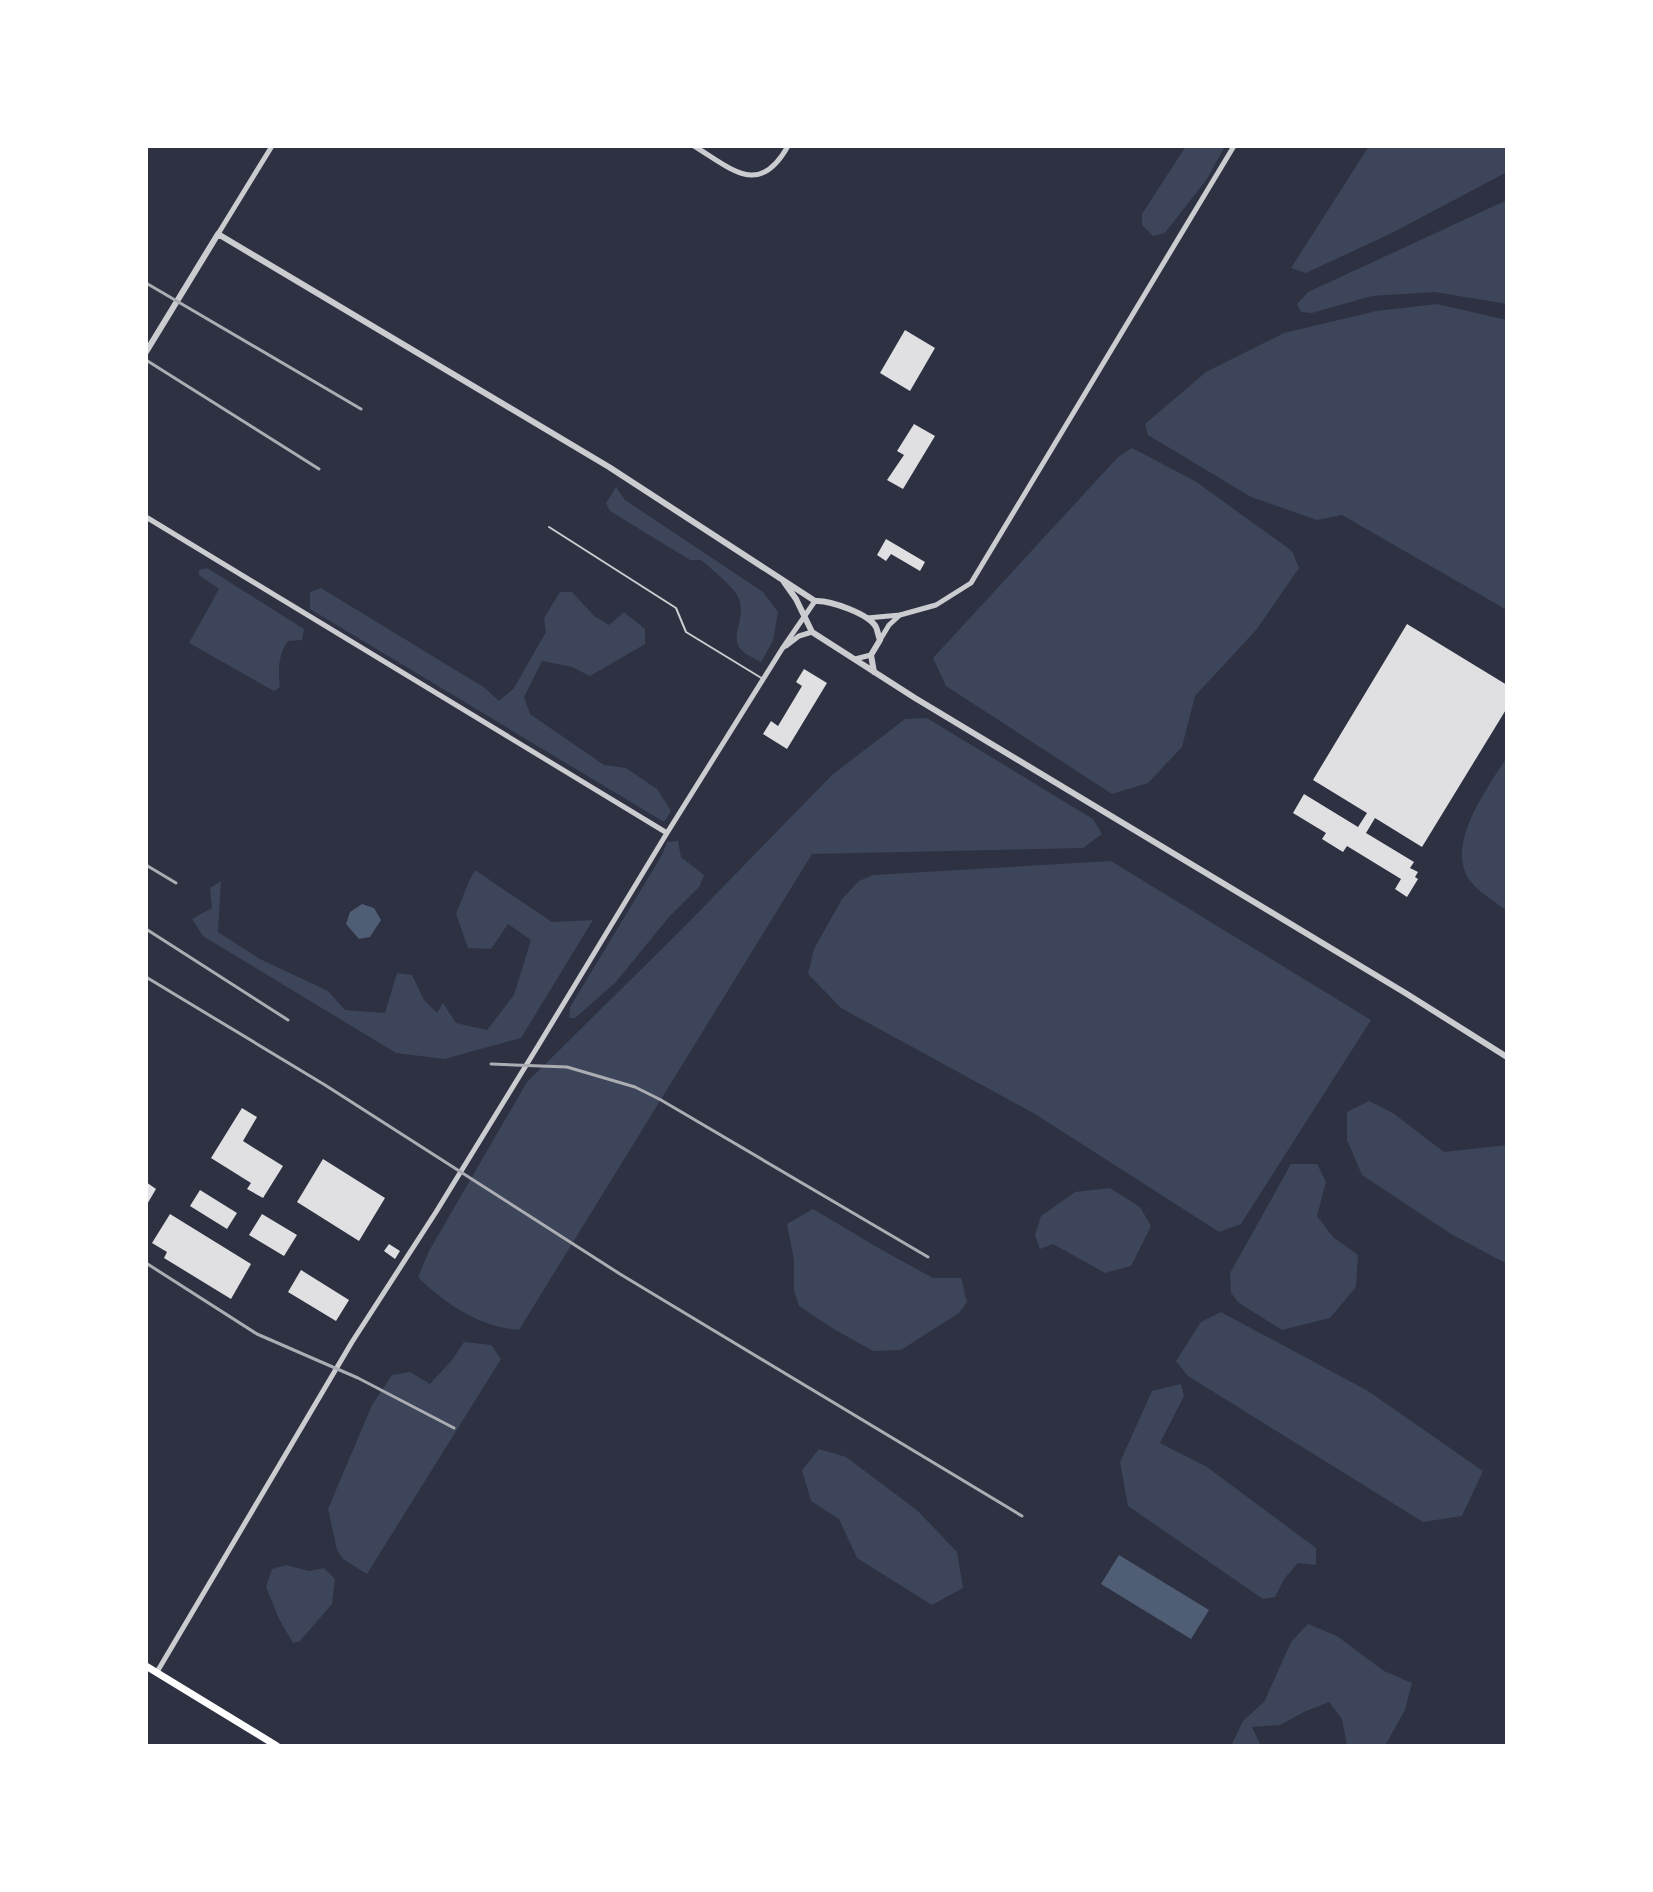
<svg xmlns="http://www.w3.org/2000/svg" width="1653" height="1892" font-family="Roboto,sans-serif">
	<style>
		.green { fill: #3c4559 }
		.water { fill: #4f5d75 }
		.building { fill: #e0e0e3 }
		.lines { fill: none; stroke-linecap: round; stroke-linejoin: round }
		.service { stroke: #caccd0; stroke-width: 2 }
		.minor { stroke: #caccd0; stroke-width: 5 }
		.tertiary { stroke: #caccd0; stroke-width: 6 }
		.secondary { stroke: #fff; stroke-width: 7 }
		.rail { stroke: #abadb3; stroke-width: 3 }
	</style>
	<rect width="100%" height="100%" fill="#2d3142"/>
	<path class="green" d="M1186 146H1225L1207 179 1165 233 1153 236 1142 225V214Z
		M1369 146H1507V172L1392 233 1306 273 1291 268Z
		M1507 200V304L1435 292 1372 296 1312 313 1301 312 1297 304 1308 292Z
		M1437 304 1507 320V610L1342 515 1317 520 1251 497 1148 435 1145 424 1206 372 1284 333 1376 311Z
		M1132 448 1195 481 1292 551 1299 568 1257 629 1195 696 1182 747 1148 783 1112 794 946 686 933 658 1118 457Z
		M616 487 625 500 763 592 778 612 773 641 761 662C754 658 743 654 739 647 731 635 747 614 738 597 733 586 710 568 701 560H690L610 511 606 503Z
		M207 568 304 629 302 640 288 641C278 655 278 670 280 687L274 691 189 643 219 589 199 575V570Z
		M321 588 485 688 499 701 514 688 546 632 544 618 560 592H572L594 616 609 625 624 612 645 629V644L590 676 572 667 542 661 524 697 530 714 604 765 626 768 657 789 671 811 664 822 310 609V592Z
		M927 718 1093 819 1102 834 1083 848 812 854 519 1330C480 1327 445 1304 418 1277L429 1251 527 1082 681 930 832 775 905 719Z
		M1507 757V911C1496 902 1481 894 1472 883 1442 848 1487 789 1507 757Z
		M678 841 681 857 704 875 700 886 669 917 615 983 575 1018H569L570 1007 662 855 667 842Z
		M1111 861 1371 1020 1241 1224 1219 1232 1035 1114 841 1008 808 974 814 949 842 899 859 881 873 875Z
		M475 870 552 922 593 920 521 1038 444 1059 396 1053 203 936 192 919 212 908 210 888 221 881 218 932 260 959 328 991 345 1010 385 1013 397 973 412 975 424 1000 437 1013 443 1003 456 1023 487 1030 514 995 531 940 508 924 491 949 468 948 456 914 469 881Z
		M1369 1101 1393 1113 1444 1152 1507 1145V1264L1451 1234 1362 1175 1347 1140V1112Z
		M1291 1164H1317L1326 1182 1317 1216 1333 1237 1358 1255 1356 1287 1330 1318 1282 1330 1239 1303 1231 1293 1230 1273Z
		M1110 1188 1140 1207 1151 1226 1131 1266 1105 1273 1053 1244 1040 1249 1035 1235 1041 1216 1075 1192Z
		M813 1209 882 1250 933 1278H961L967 1302 959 1313 901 1350 873 1351 832 1328 799 1306 794 1291V1260L787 1224Z
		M1221 1312 1368 1391 1483 1471 1462 1516 1423 1522 1188 1376 1176 1361 1201 1322Z
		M464 1342 491 1345 501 1359 367 1574 343 1559 337 1550 328 1509 372 1405 392 1375 410 1372 430 1384 452 1360Z
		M1181 1384 1184 1396 1160 1443 1207 1467 1316 1548V1565L1298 1563 1284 1579 1275 1597 1263 1599 1128 1506 1120 1462 1152 1391Z
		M819 1449 846 1457 918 1511 957 1552 963 1588 932 1605 857 1558 839 1519 811 1501 802 1470Z
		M286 1565 309 1571 324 1568 335 1579 332 1604 300 1641 293 1643 279 1619 266 1587 272 1569Z
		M1308 1624 1337 1636 1384 1671 1412 1683 1405 1710 1385 1746H1347L1342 1719 1329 1702 1304 1712 1280 1725 1252 1727 1261 1746H1231L1243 1721 1264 1702 1291 1642Z"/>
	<path class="water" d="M362 904 374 908 381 920 370 937 359 939 346 924 350 912Z
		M1119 1555 1209 1610 1191 1639 1101 1584Z"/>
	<path class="building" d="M905 330 935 348 910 391 880 373Z
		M914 424 935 436 903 489 887 480 904 455 897 451Z
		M886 539 925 562 920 571 891 554 886 561 877 555Z
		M1407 624 1507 685V708L1422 847 1375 818 1366 833 1414 862 1410 868 1418 872 1415 877 1418 879 1407 897 1395 889 1401 879 1347 846 1343 852 1322 839 1326 833 1293 813 1304 794 1358 827 1367 813 1313 780Z
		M804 669 827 683 787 749 763 734 771 721 778 726 802 686 796 682Z
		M242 1108 257 1117 243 1141 283 1166 263 1198 247 1189 251 1183 211 1158Z
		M323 1159 385 1198 359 1241 297 1202Z
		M146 1182 156 1189 146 1206Z
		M200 1190 237 1213 227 1229 190 1206Z
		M170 1214 251 1264 231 1299 164 1258 167 1252 152 1243Z
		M262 1214 297 1235 284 1256 249 1235Z
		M389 1244 400 1251 395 1259 384 1251Z
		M301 1270 349 1300 336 1321 288 1292Z"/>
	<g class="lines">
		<path class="service" d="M549 527 676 608 686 632 763 679"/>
		<path class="minor" d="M694 146C732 169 759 198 788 146
			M218 234 272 146
			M146 517 667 833
			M867 618 900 615 936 605 971 583 1234 146
			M880 640 889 625 900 615
			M786 646 799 636 812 632
			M855 659 871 655
			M157 1672 352 1342 436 1212 538 1046 667 833 782 649 815 601"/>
		<path class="tertiary" d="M146 352 218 234 609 467 815 601C830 600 869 614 876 627 877 628 879 639 880 640L871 655 874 672
			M784 582 796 599 812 632 915 698 1407 994 1507 1057"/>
		<path class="secondary" d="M146 1666 277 1746"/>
		<path class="rail" d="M146 283 361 409
			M146 360 319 469
			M146 865 176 883
			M146 929 288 1020
			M146 977 325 1085 620 1274 1022 1516
			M491 1064 567 1067 635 1087 661 1100 928 1257
			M146 1263 257 1334 358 1378 454 1428"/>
	</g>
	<rect width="1653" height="1892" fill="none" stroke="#ffffff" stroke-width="296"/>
</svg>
